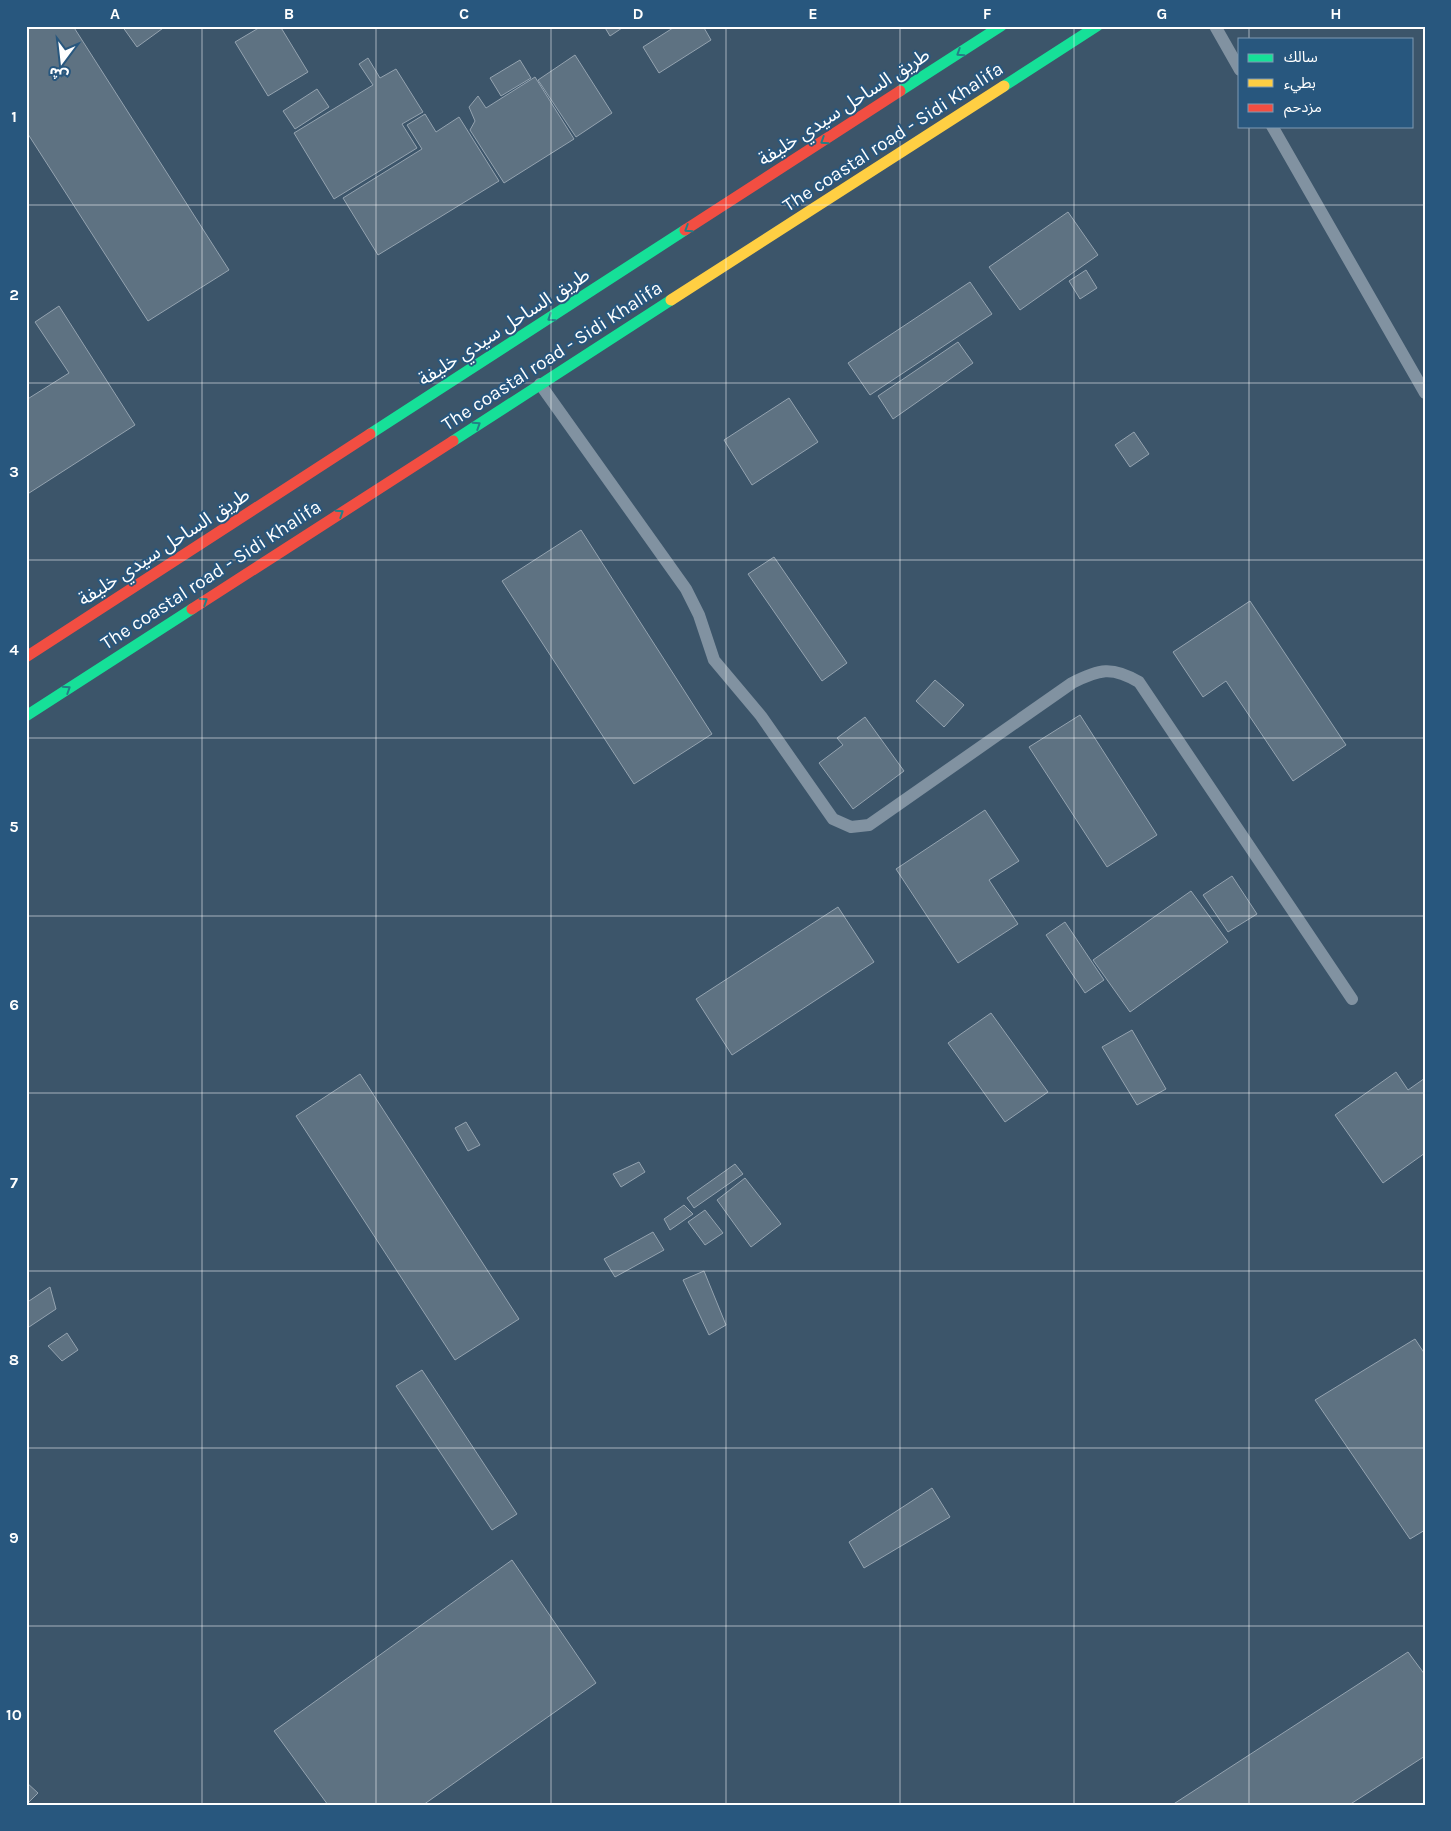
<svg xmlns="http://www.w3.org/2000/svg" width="1451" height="1831" font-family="Karla,'Noto Sans Arabic',sans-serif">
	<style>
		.building { fill: #5e7282; stroke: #94a3b0 }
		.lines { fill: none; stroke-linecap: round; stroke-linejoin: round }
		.lane { stroke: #8192a1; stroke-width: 12 }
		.fast { stroke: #16e098; stroke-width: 11 }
		.slow { stroke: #ffcf43; stroke-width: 11 }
		.jam { stroke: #f24e42; stroke-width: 11 }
		.oneway { stroke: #238086 }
		.grid { fill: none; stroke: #fff; stroke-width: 1; stroke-opacity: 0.55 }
		.labels { text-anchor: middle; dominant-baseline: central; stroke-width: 4; stroke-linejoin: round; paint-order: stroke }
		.street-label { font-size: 19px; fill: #fff; stroke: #28577e }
		.neatline { fill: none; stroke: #fff; stroke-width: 2 }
		.grid-label { font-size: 16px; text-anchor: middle; font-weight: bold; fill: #fff }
	</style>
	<rect width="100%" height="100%" fill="#3c556a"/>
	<path class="building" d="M26 26H73L229 270 148 321 26 131Z
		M122 26H166L137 47Z
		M262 26H280L308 72 268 96 235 42Z
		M604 26H625L610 36Z
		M676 26H703L711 40 659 73 643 47Z
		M575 55 612 113 576 137 538 80Z
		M368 58 380 78 396 69 423 112 402 124 417 148 334 199 294 133 373 85 359 64Z
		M520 60 531 78 501 96 490 78Z
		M535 77 574 139 504 183 470 130 475 121 469 107 478 96 486 108Z
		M317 89 329 107 295 129 283 111Z
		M425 114 436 132 459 117 499 181 378 255 343 198 422 149 407 125Z
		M1068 212 1098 255 1020 310 989 267Z
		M1086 270 1097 288 1080 299 1069 281Z
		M970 282 992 314 870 395 848 363Z
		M59 306 135 425 26 495V400L69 373 35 322Z
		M958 342 973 363 893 419 878 396Z
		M789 398 818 442 752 485 724 440Z
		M1134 432 1149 454 1130 467 1115 445Z
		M581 530 712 734 634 784 502 581Z
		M774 557 847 663 822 681 748 574Z
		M1250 601 1346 745 1293 781 1226 681 1203 697 1173 652Z
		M935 680 964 705 944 727 916 701Z
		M1080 715 1157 835 1107 867 1029 747Z
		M865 717 904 771 853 809 819 763 843 745 837 738Z
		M985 810 1019 861 989 880 1018 924 958 963 896 869Z
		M1232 876 1257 914 1228 932 1203 895Z
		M1191 891 1228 942 1130 1012 1093 960Z
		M838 907 874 962 732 1055 696 999Z
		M1065 922 1104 980 1085 993 1046 935Z
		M991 1013 1048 1092 1005 1122 948 1043Z
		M1132 1030 1166 1089 1137 1105 1102 1047Z
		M1396 1072 1408 1090 1425 1078V1153L1383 1183 1335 1115Z
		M360 1074 519 1319 455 1360 296 1116Z
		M466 1122 480 1145 468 1151 455 1128Z
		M639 1162 645 1172 621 1187 613 1174Z
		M735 1164 743 1174 694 1208 687 1198Z
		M745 1178 781 1224 751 1247 717 1200Z
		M684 1205 693 1214 670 1230 664 1219Z
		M705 1210 723 1233 705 1245 688 1222Z
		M653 1232 664 1250 615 1277 604 1259Z
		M704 1271 726 1325 709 1335 683 1280Z
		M50 1287 56 1309 26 1329V1303Z
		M67 1333 78 1350 62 1361 48 1346Z
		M1415 1339 1425 1354V1530L1410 1539 1315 1400Z
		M422 1370 517 1514 492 1530 396 1386Z
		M932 1488 950 1517 864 1568 849 1542Z
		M512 1560 596 1683 423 1805H328L274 1731Z
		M1408 1652 1425 1675V1756L1349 1805H1172Z
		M26 1782 38 1793 26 1805Z"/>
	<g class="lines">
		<path class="lane" d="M1215 26 1240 70
			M1272 126 1425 393
			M540 384 686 589 699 615 714 660 761 716 833 819 851 827 869 825 1072 683C1099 669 1112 666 1139 682L1352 999"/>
		<path class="fast" d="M1004 86 1097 26
			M900 91 1001 26
			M370 434 685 230
			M453 441 671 300
			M26 716 192 609"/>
		<path class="slow" d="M671 300 1004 86"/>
		<path class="jam" d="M685 230 900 91
			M192 609 453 441
			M26 657 370 434"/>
	</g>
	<defs><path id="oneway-chevron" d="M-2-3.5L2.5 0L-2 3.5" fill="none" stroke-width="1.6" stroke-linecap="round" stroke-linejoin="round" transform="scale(1.25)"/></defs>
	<g class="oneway">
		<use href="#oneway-chevron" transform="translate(960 53) rotate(147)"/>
		<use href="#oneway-chevron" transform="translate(824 141) rotate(147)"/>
		<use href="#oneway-chevron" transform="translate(688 229) rotate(147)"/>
		<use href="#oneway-chevron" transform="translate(551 318) rotate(147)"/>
		<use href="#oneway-chevron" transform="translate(477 425) rotate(-33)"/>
		<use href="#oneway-chevron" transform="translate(340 513) rotate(-33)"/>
		<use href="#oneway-chevron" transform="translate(204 601) rotate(-33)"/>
		<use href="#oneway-chevron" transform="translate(67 689) rotate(-33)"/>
	</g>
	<path class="grid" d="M202 26V1805M376 26V1805M551 26V1805M726 26V1805M900 26V1805M1074 26V1805M1249 26V39M1249 126V1805M26 205H1425M26 383H1425M26 560H1425M26 738H1425M26 916H1425M26 1093H1425M26 1271H1425M26 1448H1425M26 1626H1425"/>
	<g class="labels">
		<g class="street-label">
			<text transform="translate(844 107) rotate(-33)">طريق الساحل سيدي خليفة</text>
			<text transform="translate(893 137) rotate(-33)">The coastal road - Sidi Khalifa</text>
			<text transform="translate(504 327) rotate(-33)">طريق الساحل سيدي خليفة</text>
			<text transform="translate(552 356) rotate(-33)">The coastal road - Sidi Khalifa</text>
			<text transform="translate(164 547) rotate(-33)">طريق الساحل سيدي خليفة</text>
			<text transform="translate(211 575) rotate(-33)">The coastal road - Sidi Khalifa</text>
		</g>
	</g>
	<rect width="1451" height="1831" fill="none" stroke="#28577e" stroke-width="55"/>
	<rect x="1238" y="38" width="175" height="90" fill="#28577e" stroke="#7e9ab2"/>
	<rect x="1248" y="54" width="25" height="8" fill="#16e098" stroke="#7e9ab2"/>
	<text x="1284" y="62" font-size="15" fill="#ffffff">سالك</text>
	<rect x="1248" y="79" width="25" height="8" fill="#ffcf43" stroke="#7e9ab2"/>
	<text x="1284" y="88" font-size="15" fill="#ffffff">بطيء</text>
	<rect x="1248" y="104" width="25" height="8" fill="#f24e42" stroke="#7e9ab2"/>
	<text x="1284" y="112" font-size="15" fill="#ffffff">مزدحم</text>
	<g transform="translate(62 62) rotate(195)" stroke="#28577e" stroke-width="4" paint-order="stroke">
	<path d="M0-4L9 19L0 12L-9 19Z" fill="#ffffff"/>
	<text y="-8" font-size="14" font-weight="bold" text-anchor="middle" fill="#ffffff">ش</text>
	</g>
	<rect x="28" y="28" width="1396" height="1776" class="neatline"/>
	<g class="grid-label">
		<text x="115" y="19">A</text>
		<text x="289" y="19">B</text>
		<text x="464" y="19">C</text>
		<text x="638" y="19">D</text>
		<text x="813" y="19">E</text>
		<text x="987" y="19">F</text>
		<text x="1162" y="19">G</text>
		<text x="1336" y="19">H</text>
		<text x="14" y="122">1</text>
		<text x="14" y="300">2</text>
		<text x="14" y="477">3</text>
		<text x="14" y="655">4</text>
		<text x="14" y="832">5</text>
		<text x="14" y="1010">6</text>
		<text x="14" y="1188">7</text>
		<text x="14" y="1365">8</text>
		<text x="14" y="1543">9</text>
		<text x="14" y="1720">10</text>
	</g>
</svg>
